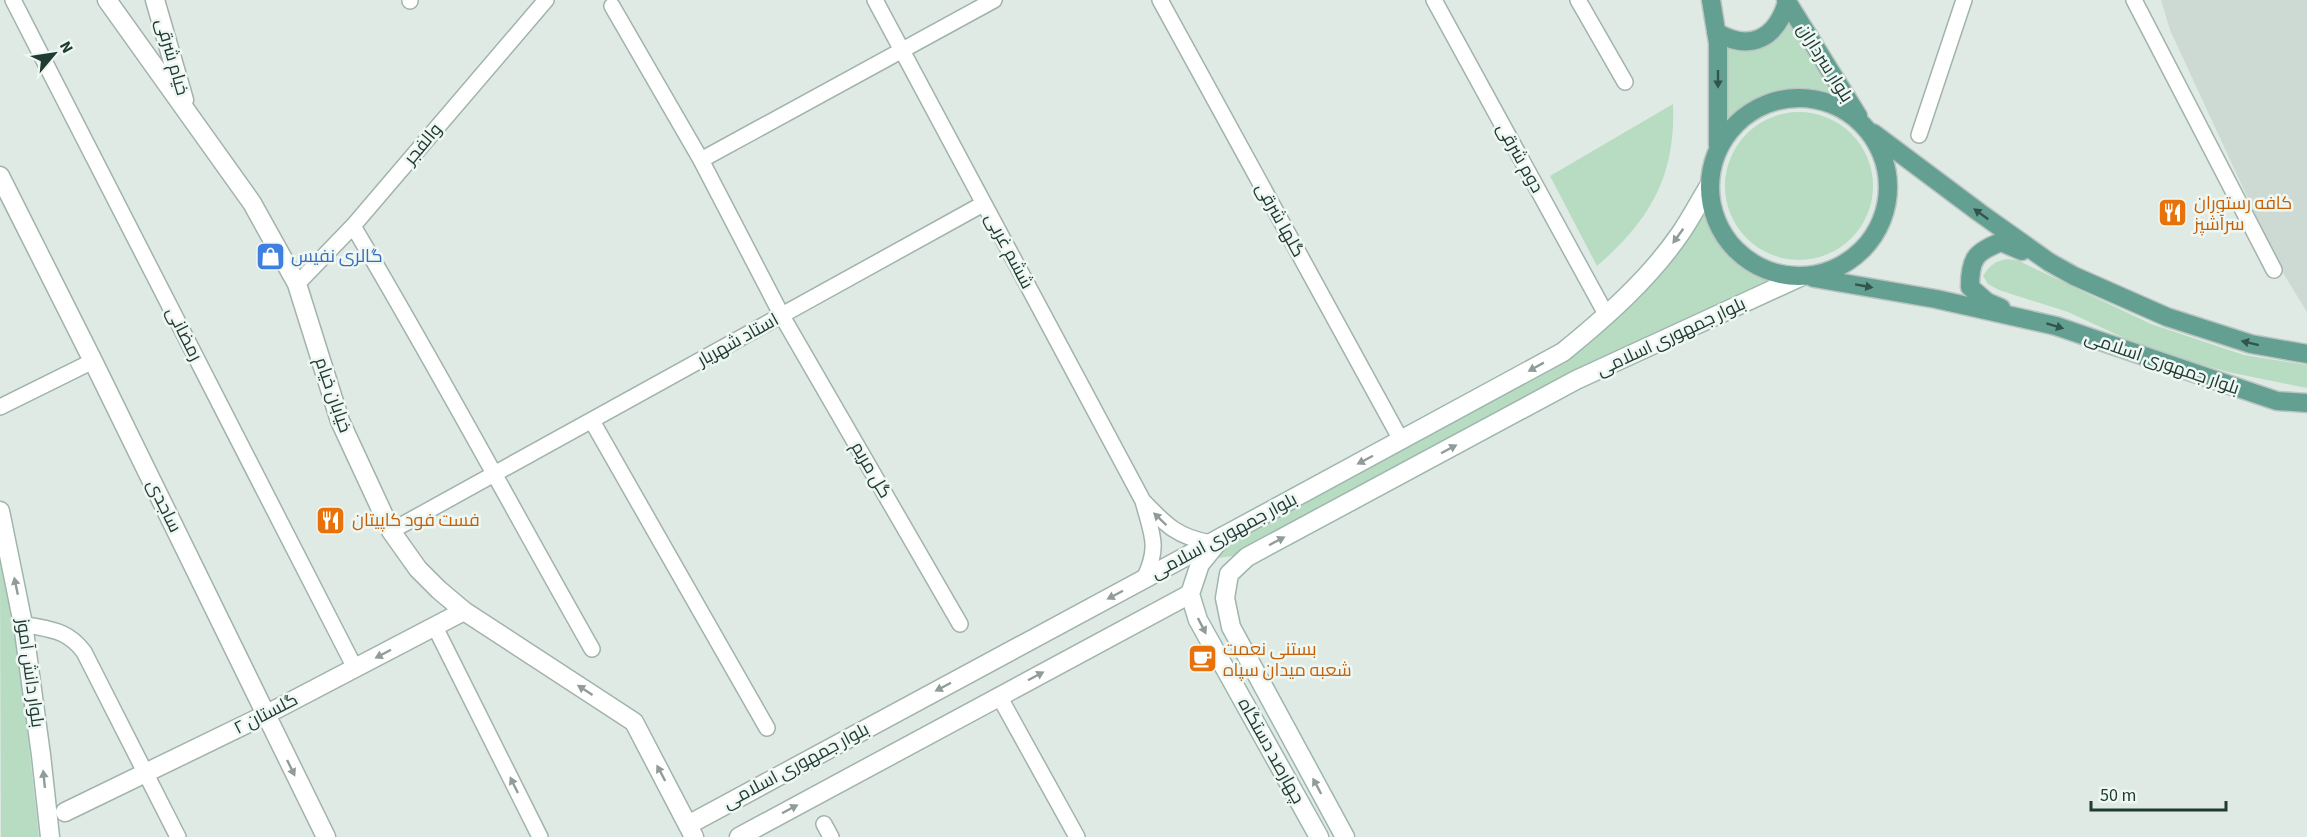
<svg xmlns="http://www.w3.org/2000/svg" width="2307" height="837" font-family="'Source Sans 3',Cairo,sans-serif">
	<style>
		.built { fill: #cddad4 }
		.green { fill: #b7dcc2 }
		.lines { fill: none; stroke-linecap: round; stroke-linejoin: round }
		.minor-casing { stroke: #a2b2ac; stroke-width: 18 }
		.tertiary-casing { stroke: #a2b2ac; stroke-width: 21 }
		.secondary-casing { stroke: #9eb6ae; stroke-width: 21 }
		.primary-casing { stroke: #bcc4c2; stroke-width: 21 }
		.minor { stroke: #fff; stroke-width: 15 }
		.tertiary { stroke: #fff; stroke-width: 18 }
		.secondary { stroke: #fff; stroke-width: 18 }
		.primary { stroke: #63a092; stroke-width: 18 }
		.oneway { fill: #31544c }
		.oneway2 { fill: #909c9a }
		.labels { text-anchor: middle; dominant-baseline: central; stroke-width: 5; stroke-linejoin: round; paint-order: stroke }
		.street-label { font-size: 18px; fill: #203a34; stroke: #eff7f3 }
		.food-label { font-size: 18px; fill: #c56008; stroke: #eff7f3; text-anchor: start }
		.shop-label { font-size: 18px; fill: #366cbe; stroke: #eff7f3; text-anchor: start }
	</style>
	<rect width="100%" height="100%" fill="#dfeae5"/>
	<path class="built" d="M2161 0H2307V312L2281 270 2170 30Z"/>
	<path class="green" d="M1789 15 1839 97C1794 75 1758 95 1725 125L1723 44 1731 47Z
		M1673 104C1676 176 1650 220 1597 266L1550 176Z
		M1725 186a74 74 0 1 1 148 0a74 74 0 1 1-148 0Z
		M1703 207C1709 230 1726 259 1749 270 1758 275 1767 277 1776 279L1539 391 1233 556 1210 559 1225 541 1566 359Z
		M2008 259 2019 261 2151 324 2244 355 2307 365V388L2228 372 2150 350 2068 312 1999 290 1988 284 1983 276C1990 265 1995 261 2008 259Z
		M0 564 19 654 39 837H1Z"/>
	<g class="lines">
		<defs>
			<path id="minor" d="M13 0 355 668
				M410 0V1
				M875 0 1143 501
				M1160 0 1401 440
				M1434 0 1607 316
				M1578 0 1625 82
				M2134 0 2274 270
				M612 6 701 160 782 316 960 624
				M1919 135 1964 0
				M701 160 994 0
				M353 226C436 365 512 508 592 649
				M297 284 353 226 546 0
				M0 407 93 361
				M592 421 767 728
				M391 531 983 204
				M1144 579C1160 546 1152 535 1143 501 1166 525 1177 537 1211 543
				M23 624C50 630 67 629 84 652L178 837
				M435 627 540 837
				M999 696 1077 837
				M824 824 831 837"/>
			<path id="tertiary" d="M107 0 252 203 297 284 340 421 391 531 418 569 439 590 464 611 634 722 694 837
				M155 0 184 100
				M0 176 93 361 326 837
				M65 812 265 715 464 611
				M688 825 1222 537
				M739 837 1190 594"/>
			<path id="secondary" d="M0 511 23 624 41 755 50 837
				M1319 837 1198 620 1190 594 1200 564 1222 537 1563 352C1606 317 1649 279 1680 234 1691 218 1699 202 1709 186
				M1345 837 1231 627 1225 598 1229 574 1247 557 1576 380 1800 277"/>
			<path id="primary" d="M1711 0 1718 43V146
				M1786 0 1858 116
				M1716 32C1750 52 1776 39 1787 2
				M1710 187a89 89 0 1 1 178 0a89 89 0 1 1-178 0Z
				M1873 133 1980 213 2049 262 2074 276 2167 317 2251 344 2307 354
				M1814 278 1936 299 2056 326 2277 401 2307 403
				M2001 308 1987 302 1970 287C1970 259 1975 252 2001 242L2022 251"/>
		</defs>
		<use href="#minor" class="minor-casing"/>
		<use href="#tertiary" class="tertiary-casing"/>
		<use href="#secondary" class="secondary-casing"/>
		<use href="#primary" class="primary-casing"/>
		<use href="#minor" class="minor"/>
		<use href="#tertiary" class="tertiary"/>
		<use href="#secondary" class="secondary"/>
		<use href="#primary" class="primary"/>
	</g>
	<defs><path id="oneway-solid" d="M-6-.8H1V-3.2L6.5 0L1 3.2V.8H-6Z" transform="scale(1.5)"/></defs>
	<g class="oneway">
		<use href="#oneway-solid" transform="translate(1718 79) rotate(90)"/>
		<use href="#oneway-solid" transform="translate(1981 214) rotate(-144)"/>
		<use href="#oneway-solid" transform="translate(1864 286) rotate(10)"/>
		<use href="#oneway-solid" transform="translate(2055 326) rotate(17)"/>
		<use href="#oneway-solid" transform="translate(2250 343) rotate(-166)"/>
	</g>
	<g class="oneway2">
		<use href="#oneway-solid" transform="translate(1678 236) rotate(126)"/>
		<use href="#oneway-solid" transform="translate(1536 367) rotate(151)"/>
		<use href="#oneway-solid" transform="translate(1449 449) rotate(-28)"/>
		<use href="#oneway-solid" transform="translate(1365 460) rotate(152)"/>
		<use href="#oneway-solid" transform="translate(1160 519) rotate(-136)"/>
		<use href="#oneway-solid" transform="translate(1277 541) rotate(-28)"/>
		<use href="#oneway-solid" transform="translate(16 586) rotate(-102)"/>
		<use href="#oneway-solid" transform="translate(1115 595) rotate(152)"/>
		<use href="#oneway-solid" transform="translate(1202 626) rotate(63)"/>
		<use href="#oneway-solid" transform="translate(383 654) rotate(152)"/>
		<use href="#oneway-solid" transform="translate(1036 676) rotate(-28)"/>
		<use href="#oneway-solid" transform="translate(943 687) rotate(152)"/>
		<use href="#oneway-solid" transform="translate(585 690) rotate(-147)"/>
		<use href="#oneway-solid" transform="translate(291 768) rotate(64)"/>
		<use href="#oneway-solid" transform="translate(661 773) rotate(-118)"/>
		<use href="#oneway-solid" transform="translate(44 779) rotate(-96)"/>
		<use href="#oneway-solid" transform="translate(514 785) rotate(-116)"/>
		<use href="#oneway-solid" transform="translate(1317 786) rotate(-118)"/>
		<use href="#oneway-solid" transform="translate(790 809) rotate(-28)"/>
	</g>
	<defs>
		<symbol id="restaurant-square" viewBox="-11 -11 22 22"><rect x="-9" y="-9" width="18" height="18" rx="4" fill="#e8710a" stroke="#eff7f3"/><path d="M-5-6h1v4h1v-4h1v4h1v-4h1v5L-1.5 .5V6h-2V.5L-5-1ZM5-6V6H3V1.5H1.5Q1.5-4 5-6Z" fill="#fff"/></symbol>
		<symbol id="shop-square" viewBox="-11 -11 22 22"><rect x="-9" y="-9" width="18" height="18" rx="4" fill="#3f7fe0" stroke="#eff7f3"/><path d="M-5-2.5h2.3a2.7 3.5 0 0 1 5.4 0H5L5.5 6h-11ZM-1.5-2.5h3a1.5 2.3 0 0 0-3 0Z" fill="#fff"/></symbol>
		<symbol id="cafe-square" viewBox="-11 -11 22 22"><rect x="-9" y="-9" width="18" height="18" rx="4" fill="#e8710a" stroke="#eff7f3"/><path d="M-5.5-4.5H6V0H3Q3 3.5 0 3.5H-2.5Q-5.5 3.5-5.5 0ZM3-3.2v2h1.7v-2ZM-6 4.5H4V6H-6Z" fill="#fff"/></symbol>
	</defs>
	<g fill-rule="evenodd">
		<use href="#restaurant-square" x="2156" y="196" width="33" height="33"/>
		<use href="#shop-square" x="254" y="240" width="33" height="33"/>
		<use href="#restaurant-square" x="314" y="504" width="33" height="33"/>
		<use href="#cafe-square" x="1186" y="642" width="33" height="33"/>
	</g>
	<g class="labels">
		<g class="street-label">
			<text transform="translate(172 57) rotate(74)">خیام شرقی</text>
			<text transform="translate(1825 63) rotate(58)">بلوار سرداران</text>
			<text transform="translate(423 144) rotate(-50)">والفجر</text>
			<text transform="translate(1520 158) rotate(61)">دوم شرقی</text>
			<text transform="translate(1280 220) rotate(61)">گلها شرقی</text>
			<text transform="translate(1009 251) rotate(62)">ششم غربی</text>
			<text transform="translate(184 334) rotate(63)">رمضانی</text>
			<text transform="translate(1671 337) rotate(-25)">بلوار جمهوری اسلامی</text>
			<text transform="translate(738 340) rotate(-29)">استاد شهریار</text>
			<text transform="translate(2162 363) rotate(19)">بلوار جمهوری اسلامی</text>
			<text transform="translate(333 395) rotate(71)">خیابان خیام</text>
			<text transform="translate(871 470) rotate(60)">گل مریم</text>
			<text transform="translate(164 506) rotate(64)">ساجدی</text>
			<text transform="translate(1224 536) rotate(-28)">بلوار جمهوری اسلامی</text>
			<text transform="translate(30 673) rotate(82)">بلوار دانش آموز</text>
			<text transform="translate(266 714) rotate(-27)">گلستان ۲</text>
			<text transform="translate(1271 751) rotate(61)">چهارصد دستگاه</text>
			<text transform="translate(796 766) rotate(-28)">بلوار جمهوری اسلامی</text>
		</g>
		<g class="food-label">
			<text x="2194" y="203">کافه رستوران<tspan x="2194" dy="21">سرآشپز</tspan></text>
			<text x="352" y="520">فست فود کاپیتان</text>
			<text x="1223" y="649">بستنی نعمت<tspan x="1223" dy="21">شعبه میدان سپاه</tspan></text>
		</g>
		<g class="shop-label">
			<text x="291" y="256">گالری نفیس</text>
		</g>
	</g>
	<g transform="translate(54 54) rotate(61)" stroke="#eff7f3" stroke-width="4.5" paint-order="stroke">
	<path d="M0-4.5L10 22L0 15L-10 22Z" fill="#203a34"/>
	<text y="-9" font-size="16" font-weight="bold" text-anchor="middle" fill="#203a34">N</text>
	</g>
	<path d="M2091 801v9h135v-9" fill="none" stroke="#203a34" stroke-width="3"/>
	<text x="2100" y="801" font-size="18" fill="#203a34" stroke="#eff7f3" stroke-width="4.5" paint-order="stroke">50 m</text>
</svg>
